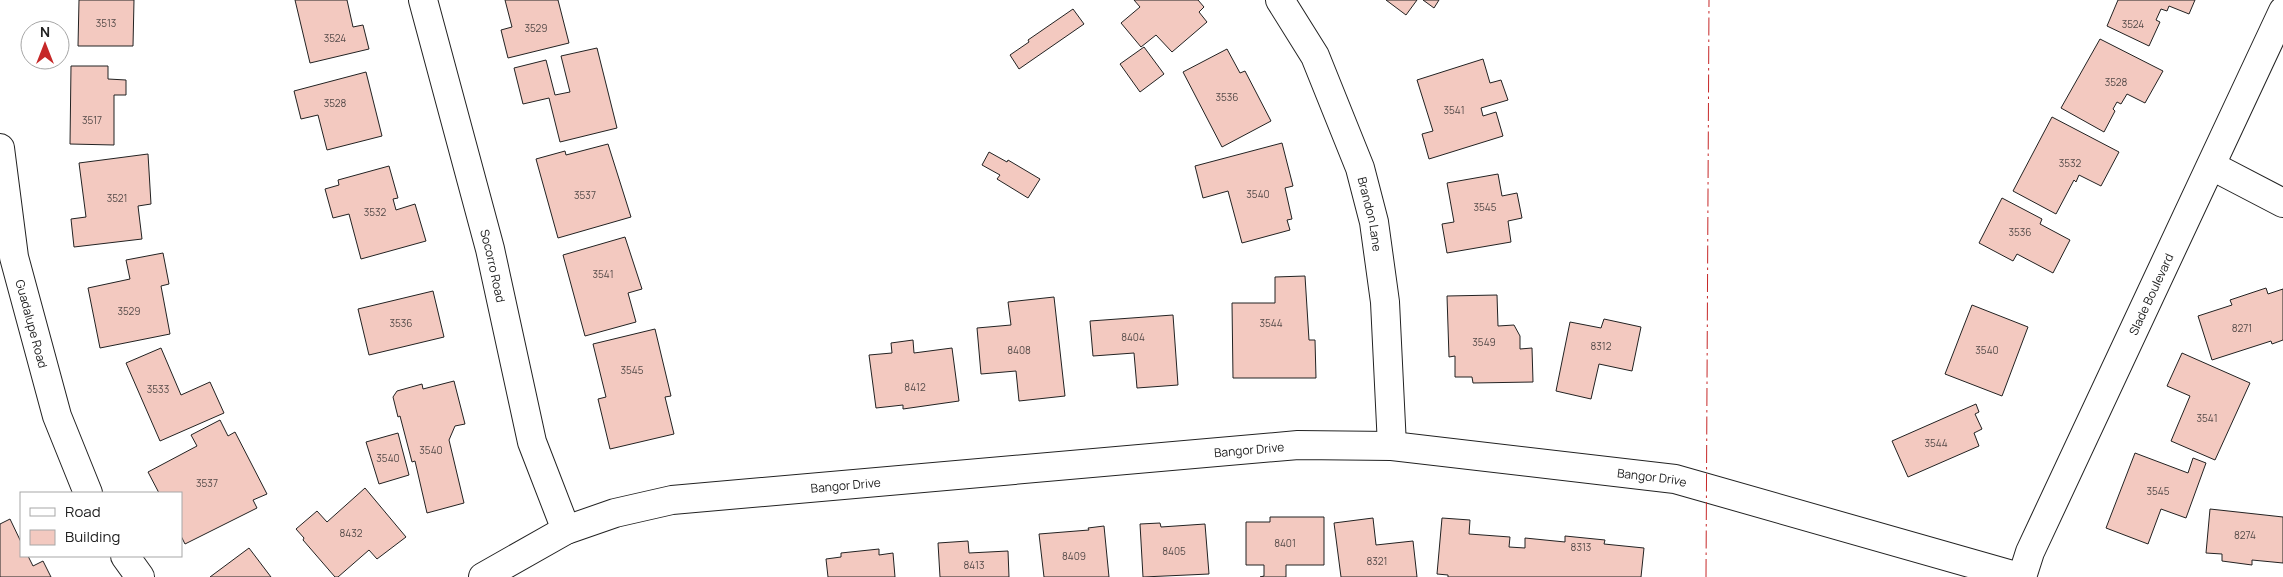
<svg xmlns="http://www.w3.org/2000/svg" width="2283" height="577" font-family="Manrope,sans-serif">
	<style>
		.building { fill: #f3c9c0; stroke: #222 }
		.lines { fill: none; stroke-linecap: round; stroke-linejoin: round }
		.street-casing { stroke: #222; stroke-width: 30 }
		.secondary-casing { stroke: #222; stroke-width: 30 }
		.street { stroke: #fff; stroke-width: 28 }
		.secondary { stroke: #fff; stroke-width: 28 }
		.power { stroke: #c62828; stroke-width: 1; stroke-dasharray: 18 4 2.5 4; stroke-linecap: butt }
		.labels { text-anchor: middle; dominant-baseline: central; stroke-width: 4; stroke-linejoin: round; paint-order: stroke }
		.number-label { font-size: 10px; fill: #564c4a }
		.street-label { font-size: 12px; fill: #222; stroke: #fff }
	</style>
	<rect width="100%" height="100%" fill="#fff"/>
	<path class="building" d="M79 0H134L133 46H78Z
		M295 0H347L353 27 363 25 369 49 310 63Z
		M505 0H558L569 43 508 58 501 30 512 27Z
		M1134 0H1198L1204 7 1199 12 1207 22 1172 52 1156 35 1141 47 1121 23 1140 7Z
		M1386 0H1417L1406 15Z
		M1423 0H1439L1434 8Z
		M2118 0H2195L2189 14 2169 6 2167 11 2161 9 2156 20 2160 22 2149 46 2107 26Z
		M1073 9 1084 24 1019 69 1010 55 1029 42 1028 40Z
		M2100 39 2163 71 2145 103 2127 94 2121 104 2117 102 2113 109 2115 111 2104 132 2061 108Z
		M1144 47 1164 74 1140 92 1120 64Z
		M597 48 617 128 560 142 549 98 523 104 514 68 546 60 555 95 570 92 561 56Z
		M1227 49 1240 73 1245 71 1271 121 1222 147 1183 72Z
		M1483 59 1490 83 1501 80 1508 100 1481 108 1483 116 1496 112 1503 136 1429 159 1422 134 1433 131 1417 80Z
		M71 66H108V79L126 80V95H114V145L70 144Z
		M366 72 382 136 327 150 318 115 301 119 294 91Z
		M2052 117 2119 152 2101 186 2079 175 2076 182 2074 180 2056 214 2013 191Z
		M1282 143 1293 186 1285 188 1292 219 1287 220 1290 230 1242 243 1228 191 1203 198 1195 166Z
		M608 144 631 217 558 238 536 159 565 151 566 155Z
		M989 152 1007 162 1008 160 1040 179 1028 198 997 179 1000 175 982 165Z
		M148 154 151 204 138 206 142 239 74 247 71 219 86 217 79 163Z
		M389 166 398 198 393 199 396 210 415 204 426 241 361 259 349 214 333 218 325 189 339 185 338 180Z
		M1498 174 1502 196 1517 193 1522 218 1508 221 1511 242 1447 253 1442 224 1454 222 1447 183Z
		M2002 198 2042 219 2040 224 2070 240 2053 273 2017 254 2013 261 1979 243Z
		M625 237 642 289 628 293 636 322 585 336 563 255Z
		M163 253 169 284 161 286 170 334 100 348 88 288 130 279 126 260Z
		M1305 276 1309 340H1315L1316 378H1233L1232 303H1275V277Z
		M2266 288 2268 294 2283 289V340L2272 344 2271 341 2212 360 2198 316 2232 305 2230 300Z
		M433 291 444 337 369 355 358 309Z
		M1497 295 1498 326 1514 325 1520 336V349L1532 348 1533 382 1473 383 1472 377H1455V356L1449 357 1447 296Z
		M1054 297 1065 396 1019 401 1016 371 981 374 977 328 1011 325 1008 302Z
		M1972 305 2028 327 2002 396 1945 374Z
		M1173 315 1178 385 1137 388 1134 353 1093 356 1090 321Z
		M1604 319 1641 327 1632 371 1599 364 1591 399 1556 391 1570 322 1601 328Z
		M655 329 671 396 665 397 674 434 610 449 598 399 606 397 593 344Z
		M913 340 914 353 952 348 959 401 903 409V405L876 408 869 355 892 353 891 343Z
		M161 348 181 395 210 382 224 413 160 441 126 363Z
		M2182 353 2250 383 2215 460 2171 441 2190 396 2167 386Z
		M454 381 465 424 455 426 449 440 464 503 427 513 415 461 412 462 400 416 398 417 393 397 397 391 422 384 423 389Z
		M1976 404 1979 412 1975 414 1982 429 1974 433 1979 446 1908 477 1892 441Z
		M220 420 228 436 235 432 267 494 253 500 257 508 185 544 181 536V493H159L148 472 197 446 191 435Z
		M398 433 409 475 379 484 366 442Z
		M2135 453 2188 473 2193 458 2206 463 2186 518 2161 509 2148 544 2106 528Z
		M365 488 406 537 377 559 369 550 338 577H335L303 540 304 538 296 529 317 511 327 522Z
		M2210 509 2283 517V563L2252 560V565L2222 561V554L2206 553Z
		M1270 517H1324V565H1286V577H1260L1264 576V565H1246V522H1270Z
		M1373 518 1376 545 1413 541 1417 577H1341L1334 523Z
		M1442 518 1470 520 1469 534 1510 537 1509 547 1525 548V538L1565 542V536L1605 540 1604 544 1644 548 1641 577H1448V575L1437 574Z
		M10 519 21 542V556H28L33 566 43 561 51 577H0V524Z
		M1160 523 1161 527 1205 524 1209 574 1143 577 1140 524Z
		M1104 526 1109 577H1044L1039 534 1089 530 1088 528Z
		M968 541 969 553 1008 551 1009 577H940L938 543Z
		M249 548 271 577H210Z
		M879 549V555L893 553 895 577H828L826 559 841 557V553Z"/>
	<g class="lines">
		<defs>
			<g id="street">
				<path id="s1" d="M423 0 490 249 532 442 566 530"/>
				<path id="s2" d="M1280 0 1315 56 1360 168 1374 222 1385 302 1392 446"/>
				<path id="s3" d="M0 148 14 257 57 416 88 493"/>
				<path d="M2212 166 2283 203"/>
				<path d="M125 556 140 577"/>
				<path id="s4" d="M2022 577 2030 552 2283 11"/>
			</g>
			<g id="secondary">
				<path id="s5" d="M483 577 566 530 615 513 672 500 1298 445 1392 446 1675 479 2019 577"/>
			</g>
		</defs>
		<use href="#street" class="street-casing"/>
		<use href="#secondary" class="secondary-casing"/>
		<use href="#street" class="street"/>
		<use href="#secondary" class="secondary"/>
		<path class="power" d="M1706 577 1709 0"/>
	</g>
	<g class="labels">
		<g class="number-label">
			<text x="106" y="23">3513</text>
			<text x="2133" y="24">3524</text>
			<text x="536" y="28">3529</text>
			<text x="335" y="38">3524</text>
			<text x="2116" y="82">3528</text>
			<text x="1227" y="97">3536</text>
			<text x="335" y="103">3528</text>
			<text x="1454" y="110">3541</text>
			<text x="92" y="120">3517</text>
			<text x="2070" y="163">3532</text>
			<text x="1258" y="194">3540</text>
			<text x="585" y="195">3537</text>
			<text x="117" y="198">3521</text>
			<text x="1485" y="207">3545</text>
			<text x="375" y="212">3532</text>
			<text x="2020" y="232">3536</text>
			<text x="603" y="274">3541</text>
			<text x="129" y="311">3529</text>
			<text x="401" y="323">3536</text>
			<text x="1271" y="323">3544</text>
			<text x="2242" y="328">8271</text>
			<text x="1133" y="337">8404</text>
			<text x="1484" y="342">3549</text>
			<text x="1601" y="346">8312</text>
			<text x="1019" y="350">8408</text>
			<text x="1987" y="350">3540</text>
			<text x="632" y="370">3545</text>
			<text x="915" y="387">8412</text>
			<text x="158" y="389">3533</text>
			<text x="2207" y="418">3541</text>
			<text x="1936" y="443">3544</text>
			<text x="431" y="450">3540</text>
			<text x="388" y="458">3540</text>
			<text x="207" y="483">3537</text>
			<text x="2158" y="491">3545</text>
			<text x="351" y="533">8432</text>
			<text x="2245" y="535">8274</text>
			<text x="1285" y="543">8401</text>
			<text x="1581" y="547">8313</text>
			<text x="1174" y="551">8405</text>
			<text x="1074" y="556">8409</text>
			<text x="1377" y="561">8321</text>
			<text x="974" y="565">8413</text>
		</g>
		<g class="street-label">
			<text stroke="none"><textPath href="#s2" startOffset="234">Brandon Lane</textPath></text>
			<text stroke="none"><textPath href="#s1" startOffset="275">Socorro Road</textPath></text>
			<text stroke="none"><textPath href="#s4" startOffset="311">Slade Boulevard</textPath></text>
			<text stroke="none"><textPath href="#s3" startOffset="179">Guadalupe Road</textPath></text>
			<text stroke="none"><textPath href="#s5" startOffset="785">Bangor Drive</textPath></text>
			<text stroke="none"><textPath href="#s5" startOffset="1190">Bangor Drive</textPath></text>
			<text stroke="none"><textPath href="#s5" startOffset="380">Bangor Drive</textPath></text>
		</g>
	</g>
	<rect x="20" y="492" width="162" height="65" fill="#ffffff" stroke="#a7a7a7"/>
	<rect x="30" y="508" width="25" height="8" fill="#ffffff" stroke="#a7a7a7"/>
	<text x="65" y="517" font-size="15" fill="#222222">Road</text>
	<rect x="30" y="530" width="25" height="15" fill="#f3c9c0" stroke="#a7a7a7"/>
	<text x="65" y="542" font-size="15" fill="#222222">Building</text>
	<g transform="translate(45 45)"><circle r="24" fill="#ffffff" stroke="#a7a7a7"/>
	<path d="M0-4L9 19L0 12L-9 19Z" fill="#c62828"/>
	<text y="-8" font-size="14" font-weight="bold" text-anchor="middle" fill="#222222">N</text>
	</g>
</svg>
